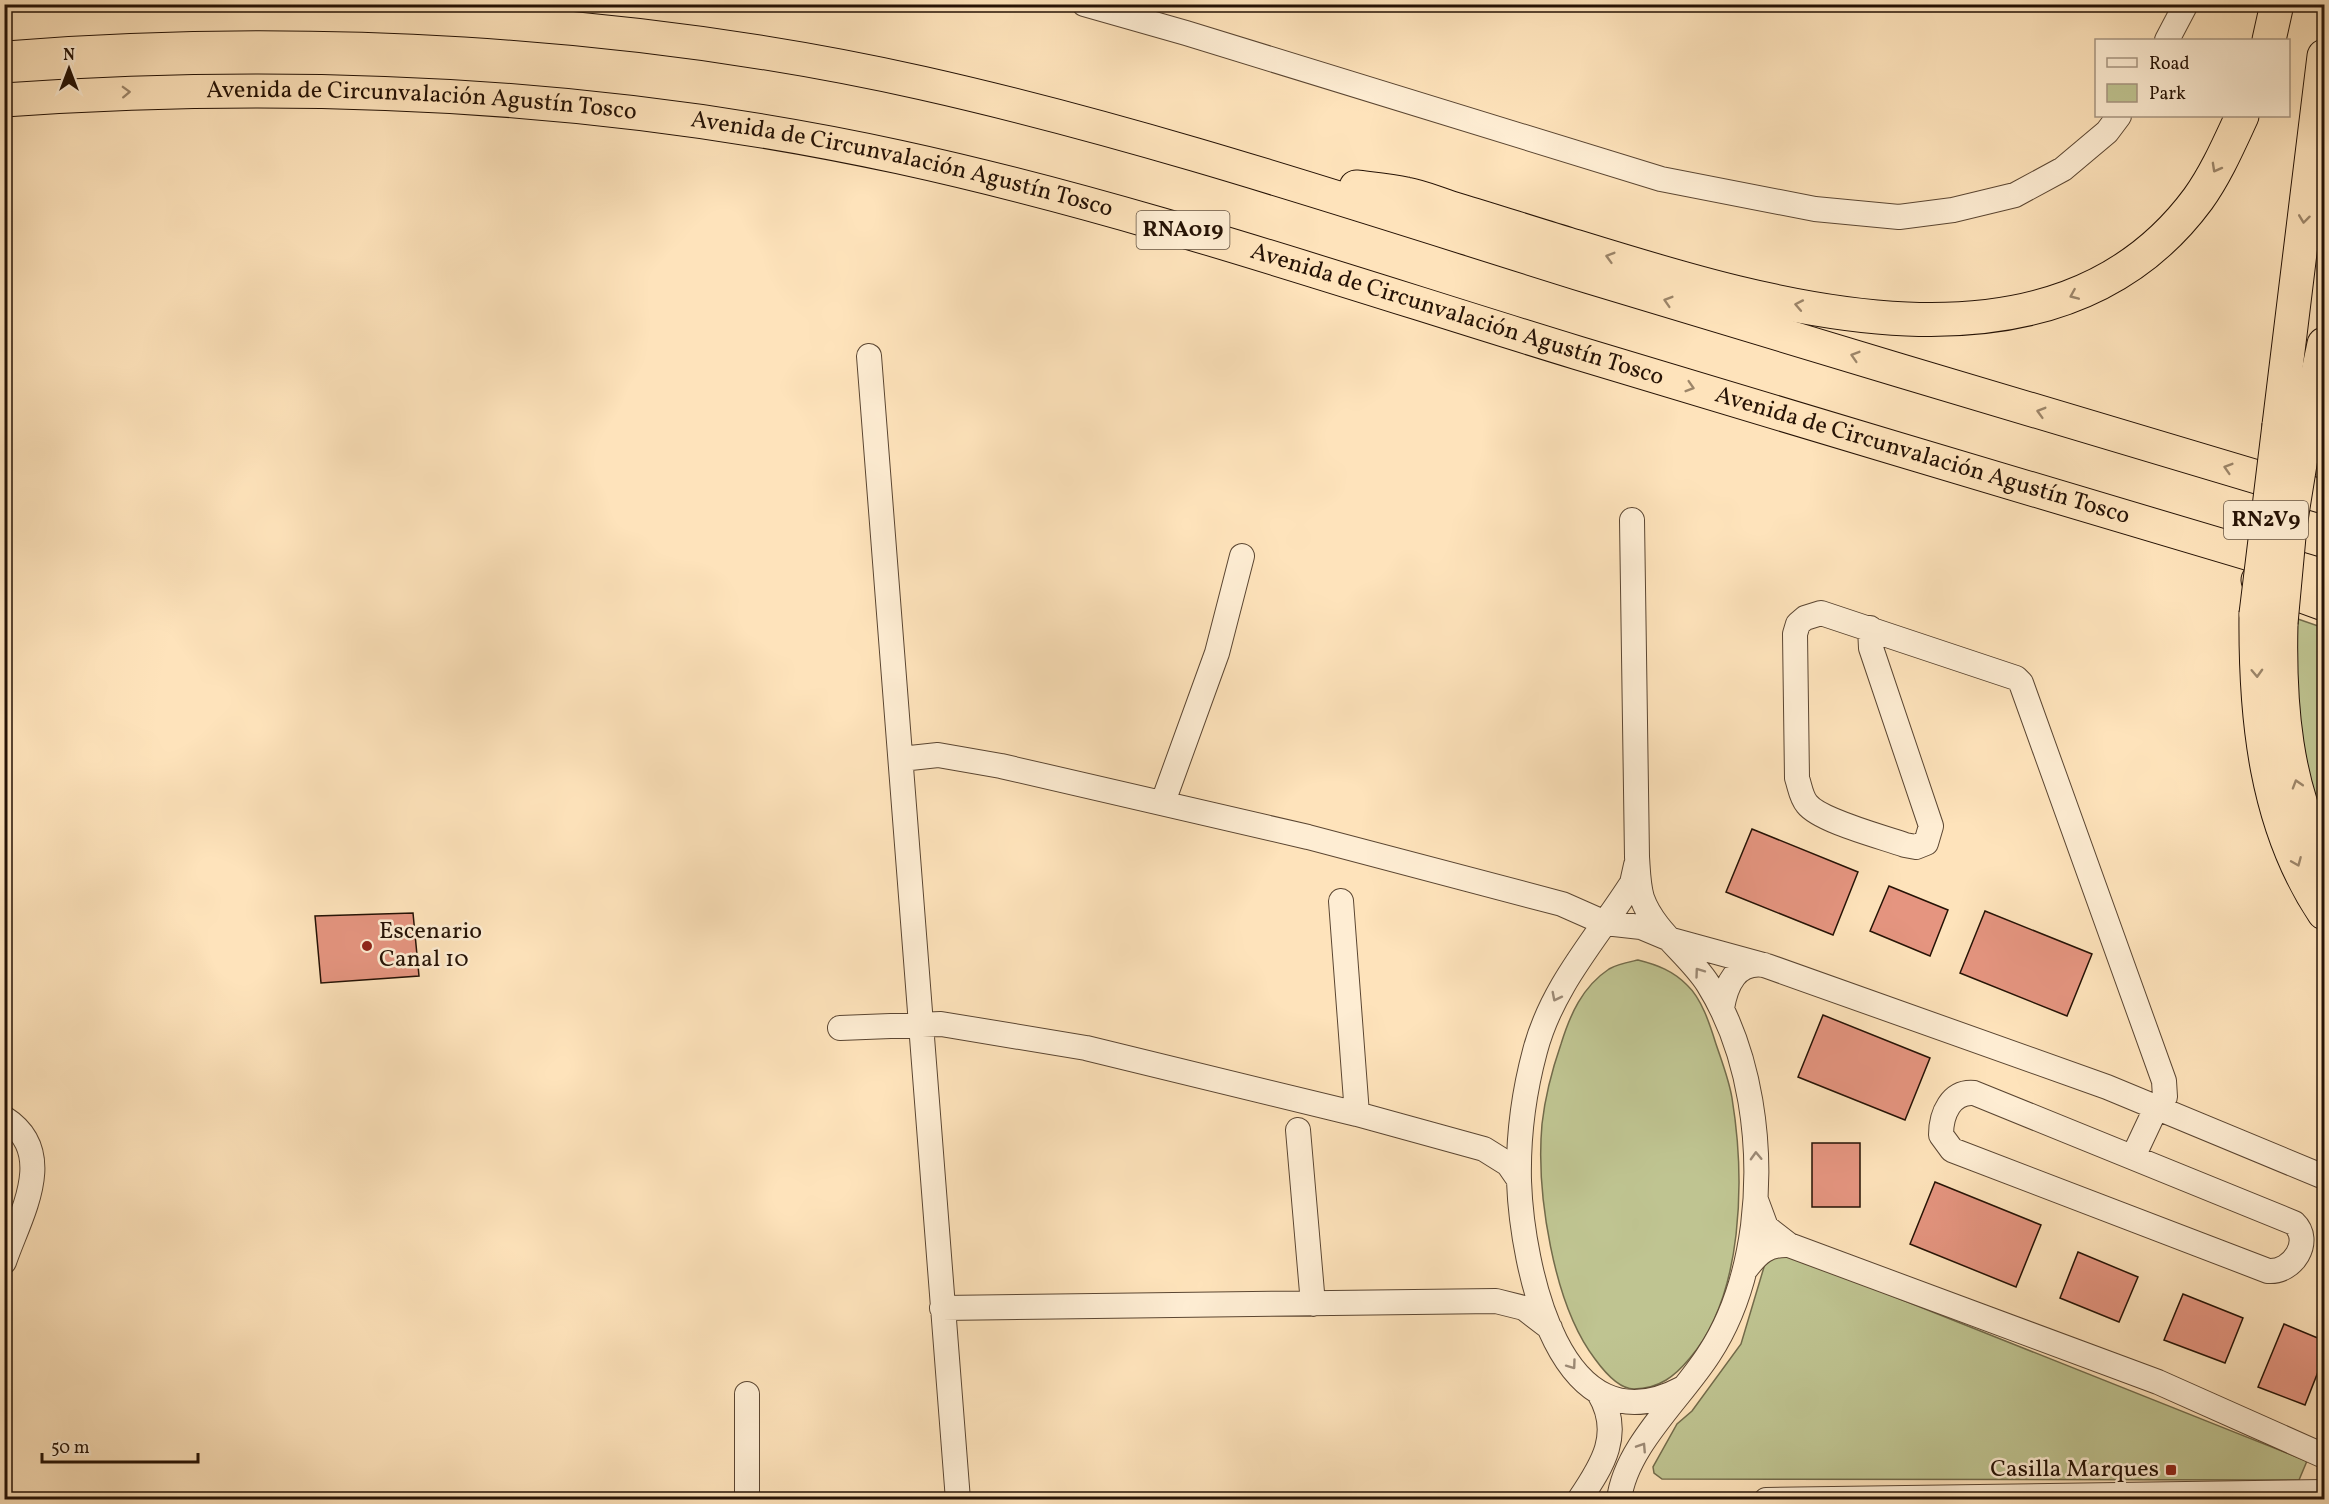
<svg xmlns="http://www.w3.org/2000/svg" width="2329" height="1504" font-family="Vollkorn,serif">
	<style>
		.green { fill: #bfc491; stroke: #726b4b; stroke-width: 1.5 }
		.building { fill: #e59580; stroke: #251205; stroke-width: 1.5 }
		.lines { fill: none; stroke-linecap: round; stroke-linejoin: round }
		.minor-casing { stroke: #5b4632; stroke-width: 26 }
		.highway-casing { stroke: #251205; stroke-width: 35 }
		.minor { stroke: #feedd3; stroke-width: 24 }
		.highway { stroke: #fee3bb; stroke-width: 33 }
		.highway-bridge-casing { stroke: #251205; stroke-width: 35; stroke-linecap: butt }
		.highway-bridge { stroke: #fee3bb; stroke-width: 33 }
		.oneway { stroke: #9c8569 }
		.oneway2 { stroke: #9c8a76 }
		.poi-dot { fill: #8f2418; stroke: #feedd3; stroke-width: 2 }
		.labels { text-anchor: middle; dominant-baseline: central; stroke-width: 5; stroke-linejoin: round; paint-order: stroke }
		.shield { fill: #feedd3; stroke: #665443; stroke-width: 1.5 }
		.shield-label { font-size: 22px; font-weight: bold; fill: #251205 }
		.street-label { font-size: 24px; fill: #251205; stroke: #feedd3 }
		.poi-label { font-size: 24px; fill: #251205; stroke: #feedd3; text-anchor: start }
	</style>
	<rect width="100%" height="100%" fill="#fee3bb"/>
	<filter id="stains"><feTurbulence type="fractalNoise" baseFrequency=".00333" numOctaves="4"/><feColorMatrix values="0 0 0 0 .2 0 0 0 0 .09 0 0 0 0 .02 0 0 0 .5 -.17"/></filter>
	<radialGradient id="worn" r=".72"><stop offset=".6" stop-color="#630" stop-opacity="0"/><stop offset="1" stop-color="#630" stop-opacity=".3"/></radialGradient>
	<path class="green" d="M2295 618 2324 628V825L2309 784 2297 708Z
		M1638 960C1658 965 1673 971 1687 985 1702 999 1710 1025 1716 1044 1722 1062 1729 1080 1732 1098 1745 1178 1744 1294 1690 1358 1675 1376 1659 1389 1634 1389 1619 1389 1603 1370 1595 1359 1553 1304 1536 1192 1542 1124 1545 1097 1552 1070 1561 1044 1570 1015 1582 987 1609 969 1617 964 1629 962 1638 960Z
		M1782 1252 2307 1461 2299 1480 1662 1479 1654 1473 1653 1467 1677 1424 1692 1411 1741 1344 1764 1267 1770 1255Z"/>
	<path class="building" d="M1752 829 1858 872 1833 935 1726 892Z
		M1889 886 1948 910 1930 956 1870 931Z
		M1985 911 2092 954 2067 1016 1960 973Z
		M413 913 419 976 321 983 315 916Z
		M1823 1015 1930 1058 1905 1120 1798 1077Z
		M1812 1143H1860V1207H1812Z
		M1935 1182 2041 1225 2016 1287 1910 1244Z
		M2078 1252 2138 1277 2119 1322 2060 1298Z
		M2183 1294 2243 1318 2225 1363 2164 1340Z
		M2284 1324 2325 1341V1354L2305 1405 2258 1387Z"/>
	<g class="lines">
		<defs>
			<path id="minor" d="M1084 4 1186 33 1661 179 1815 209 1899 217 1953 210 2015 195 2063 169 2107 132 2119 116
				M2167 40 2186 4
				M869 356 958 1500
				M1870 628 1871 648 1931 826 1926 843 1916 847 1905 845C1883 837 1820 821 1807 804 1801 797 1800 787 1797 778L1795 634 1798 624 1805 618 1821 613 2016 678 2021 683 2164 1081 2165 1097 2156 1108 2133 1157
				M901 759 938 755 1001 766 1308 837 1562 904 1605 923 1641 927 1672 940 1767 966 2107 1087 2324 1177
				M1163 802 1217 653 1242 556
				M1636 865 1632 883C1597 938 1552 986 1535 1051 1524 1092 1518 1138 1519 1181 1522 1265 1559 1455 1683 1388
				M1341 901 1357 1114
				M1722 1008C1726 985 1736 961 1764 965
				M840 1028 941 1024 1086 1048 1357 1114 1484 1149 1508 1164 1519 1180
				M1974 1093 2294 1223C2313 1241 2293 1273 2268 1271L1952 1150 1941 1135C1941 1114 1951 1091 1974 1093Z
				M4 1118C59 1153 20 1215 4 1262
				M1298 1130 1313 1304
				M1789 1245 2158 1382 2324 1456
				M1745 1270C1758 1253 1767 1244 1789 1245L1766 1227 1756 1200
				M942 1308 1496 1301 1524 1308 1550 1328
				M747 1500V1394
				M1579 1500C1603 1465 1623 1433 1599 1393
				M1619 1500C1625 1447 1681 1398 1709 1354 1734 1316 1747 1271 1753 1226 1763 1146 1751 1053 1708 984 1689 954 1654 932 1642 898 1638 885 1638 870 1637 857L1632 520
				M1766 1500 2324 1492"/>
			<g id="highway">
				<path d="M4 24C301 0 632 18 922 83 1149 134 1368 208 1590 277 1834 352 2080 423 2324 497"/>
				<path d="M2269 40 2277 4"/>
				<path id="s1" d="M4 100C304 79 604 93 899 157 1129 207 1352 284 1578 353 1826 429 2076 501 2324 576"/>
				<path d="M1356 187C1373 189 1390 190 1406 194 1423 197 1441 205 1458 210 1495 221 1531 233 1568 244 1762 304 2051 398 2198 199 2216 174 2229 144 2242 116"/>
				<path d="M2279 425 2324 56"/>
				<path d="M2305 433 2324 344"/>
				<path d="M2258 580 2324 604"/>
				<path d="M2256 614C2255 717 2265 825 2324 913"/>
				<path d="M2281 623C2279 703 2285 787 2324 859"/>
			</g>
		</defs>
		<use href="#minor" class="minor-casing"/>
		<use href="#highway" class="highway-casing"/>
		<use href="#minor" class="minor"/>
		<use href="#highway" class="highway"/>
		<defs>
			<path id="highway-bridge" d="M2256 614 2279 425
				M2281 623 2290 526 2305 433"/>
		</defs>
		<use href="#highway-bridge" class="highway-bridge-casing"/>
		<use href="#highway-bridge" class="highway-bridge"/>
	</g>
	<defs><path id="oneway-chevron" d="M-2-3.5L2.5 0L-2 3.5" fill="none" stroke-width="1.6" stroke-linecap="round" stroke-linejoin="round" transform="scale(1.5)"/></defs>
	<g class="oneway">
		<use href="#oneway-chevron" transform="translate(126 92) rotate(-2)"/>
		<use href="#oneway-chevron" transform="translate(2216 168) rotate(119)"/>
		<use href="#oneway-chevron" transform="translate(2304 219) rotate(97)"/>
		<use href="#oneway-chevron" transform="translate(1610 257) rotate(-164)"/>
		<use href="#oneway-chevron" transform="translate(2074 295) rotate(157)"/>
		<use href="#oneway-chevron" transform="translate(1668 301) rotate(-163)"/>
		<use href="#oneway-chevron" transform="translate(1799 305) rotate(-169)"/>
		<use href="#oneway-chevron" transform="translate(1855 356) rotate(-163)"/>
		<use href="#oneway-chevron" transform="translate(1690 387) rotate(17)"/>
		<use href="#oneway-chevron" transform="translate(2041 412) rotate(-164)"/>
		<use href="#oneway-chevron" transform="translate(2228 468) rotate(-163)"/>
		<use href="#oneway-chevron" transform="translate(2257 673) rotate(88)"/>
		<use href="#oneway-chevron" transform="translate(2297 784) rotate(-107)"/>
		<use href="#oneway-chevron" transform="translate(2297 862) rotate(67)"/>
	</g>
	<g class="oneway2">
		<use href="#oneway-chevron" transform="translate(1699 972) rotate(-126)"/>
		<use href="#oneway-chevron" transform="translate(1556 997) rotate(117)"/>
		<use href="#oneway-chevron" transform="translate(1756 1156) rotate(-92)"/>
		<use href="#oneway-chevron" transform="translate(1572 1365) rotate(54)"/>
		<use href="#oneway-chevron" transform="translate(1642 1447) rotate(-57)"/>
	</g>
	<g class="poi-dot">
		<circle cx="367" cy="946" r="6"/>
		<rect x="2165" y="1464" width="12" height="12" rx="3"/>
	</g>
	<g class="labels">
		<g class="shield">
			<rect x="1136.5" y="211" width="93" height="38" rx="4.5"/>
			<rect x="2224" y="501" width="84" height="38" rx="4.5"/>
		</g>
		<g class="shield-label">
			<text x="1183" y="230">RNA019</text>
			<text x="2266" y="520">RN2V9</text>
		</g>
		<g class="street-label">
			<text stroke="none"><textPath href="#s1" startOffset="418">Avenida de Circunvalación Agustín Tosco</textPath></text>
			<text stroke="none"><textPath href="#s1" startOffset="904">Avenida de Circunvalación Agustín Tosco</textPath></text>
			<text stroke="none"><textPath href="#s1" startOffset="1480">Avenida de Circunvalación Agustín Tosco</textPath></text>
			<text stroke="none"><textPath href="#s1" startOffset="1966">Avenida de Circunvalación Agustín Tosco</textPath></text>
		</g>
		<g class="poi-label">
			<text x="379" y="932">Escenario<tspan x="379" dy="28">Canal 10</tspan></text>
			<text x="2159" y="1470" text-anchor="end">Casilla Marques</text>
		</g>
	</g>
	<rect width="2329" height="1504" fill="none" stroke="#fee3bb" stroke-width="24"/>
	<rect x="6" y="6" width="2317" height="1492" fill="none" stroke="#251205" stroke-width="3"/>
	<rect x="12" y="12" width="2305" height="1480" fill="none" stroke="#251205" stroke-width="1.5"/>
	<rect x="2095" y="39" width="195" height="78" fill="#feedd3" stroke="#a79581" stroke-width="1.5"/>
	<rect x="2107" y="58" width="30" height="9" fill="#feedd3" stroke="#a79581" stroke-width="1.5"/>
	<text x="2149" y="69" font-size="18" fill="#251205">Road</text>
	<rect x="2107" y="84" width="30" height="18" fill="#bfc491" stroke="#a79581" stroke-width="1.5"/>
	<text x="2149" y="99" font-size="18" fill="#251205">Park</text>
	<g transform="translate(69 69)" stroke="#feedd3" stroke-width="4.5" paint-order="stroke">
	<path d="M0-4.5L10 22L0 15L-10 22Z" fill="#251205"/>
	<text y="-9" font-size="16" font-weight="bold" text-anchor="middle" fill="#251205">N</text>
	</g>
	<path d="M42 1453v9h156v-9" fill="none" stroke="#251205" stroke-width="3"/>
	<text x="51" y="1453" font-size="18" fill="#251205" stroke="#feedd3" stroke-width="4.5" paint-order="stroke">50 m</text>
	<rect width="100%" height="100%" filter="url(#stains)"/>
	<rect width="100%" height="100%" fill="url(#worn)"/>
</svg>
